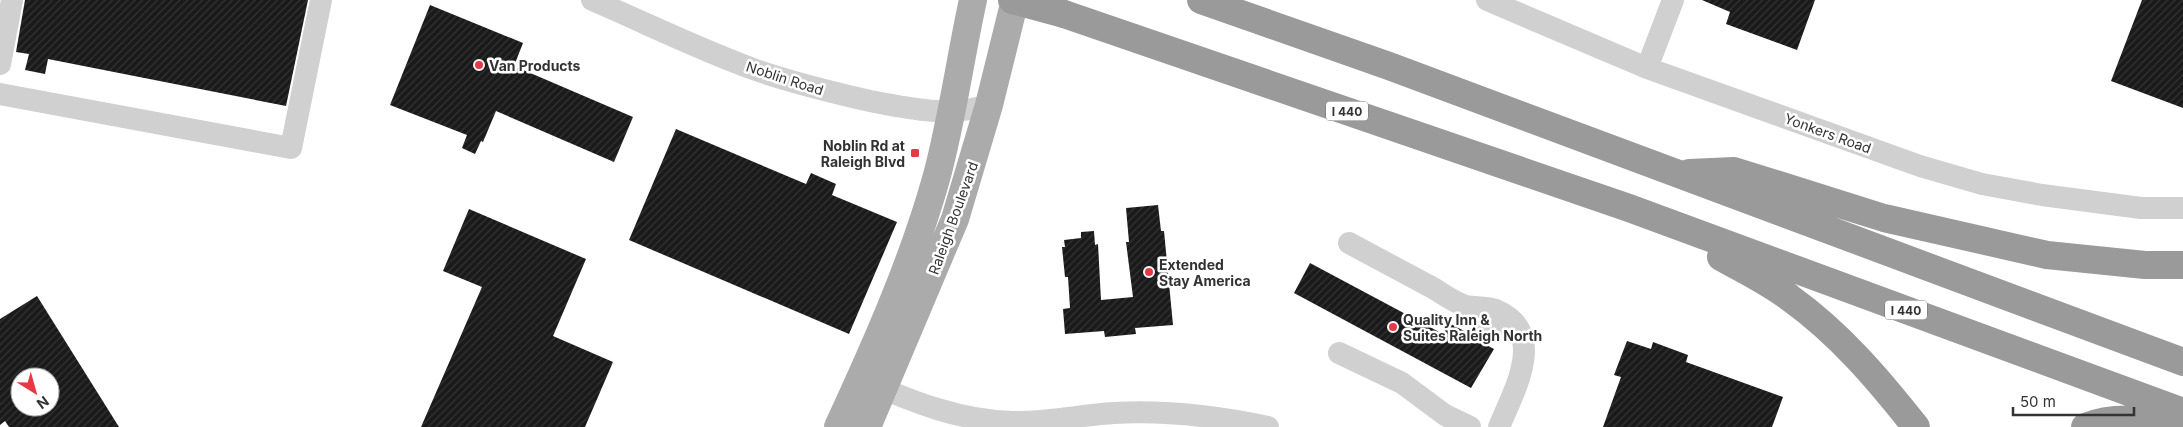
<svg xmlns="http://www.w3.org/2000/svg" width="2183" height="427" font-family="Inter,sans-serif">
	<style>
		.building { fill: url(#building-hatch); fill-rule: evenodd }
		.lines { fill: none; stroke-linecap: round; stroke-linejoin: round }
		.minor { stroke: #d0d0d0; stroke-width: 22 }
		.major { stroke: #ababab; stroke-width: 28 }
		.highway { stroke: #9a9a9a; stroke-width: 28 }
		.highway-bridge { stroke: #9a9a9a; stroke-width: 28 }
		.poi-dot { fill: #e63946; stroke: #fff; stroke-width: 2 }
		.labels { text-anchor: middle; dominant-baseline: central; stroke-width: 5; stroke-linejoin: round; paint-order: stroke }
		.shield { fill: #fff; stroke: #707070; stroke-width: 1 }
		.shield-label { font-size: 12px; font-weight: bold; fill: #333 }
		.poi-label { font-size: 14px; font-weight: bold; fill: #333; stroke: #fff; text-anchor: start }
		.street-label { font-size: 14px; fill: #333; stroke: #fff }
	</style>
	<defs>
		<pattern id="building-hatch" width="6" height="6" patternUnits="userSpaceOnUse" patternTransform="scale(1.25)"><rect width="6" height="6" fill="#1a1a1a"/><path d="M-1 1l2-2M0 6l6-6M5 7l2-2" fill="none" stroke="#333"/></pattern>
	</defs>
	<rect width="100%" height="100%" fill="#fff"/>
	<path class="building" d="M25 0H308L286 106 48 59 45 74 25 70 29 54 16 52Z
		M1702 0H1815L1797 50 1726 24 1730 12Z
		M2142 0H2183V108L2111 81Z
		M430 5 523 43 514 66 633 117 614 162 496 111 483 142 481 141 475 154 462 148 467 135 390 105Z
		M676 129 806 184 811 173 836 184 832 195 897 222 849 334 629 240Z
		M1158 205 1161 231H1164L1173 325 1135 328 1136 334 1105 337 1104 331 1065 334 1063 309 1070 308 1068 277H1065L1062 247H1065L1064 240 1081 238V232L1094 231 1095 245 1098 244 1101 300 1133 297 1126 242H1129L1126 208Z
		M469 209 586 259 553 336 613 362 585 427H421L482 287 443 271Z
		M1310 263 1443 334 1449 323 1470 334 1477 320H1478L1475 327 1476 335 1481 342 1494 349 1471 388 1294 293Z
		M37 296 119 427H9L5 421 0 425V319ZM20 377H50V407H20Z
		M1627 341 1651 349 1653 342 1688 355 1686 362 1783 397 1772 427H1603L1621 377 1614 375Z"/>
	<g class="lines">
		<path class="minor" d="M592 0C646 23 700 50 756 70 793 83 831 92 870 101 911 109 948 117 989 105
			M1487 0 1647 68 1920 166 1982 184 2042 195 2141 208H2183
			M0 64 12 0
			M1647 68 1673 0
			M0 94 291 148 321 0
			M1349 243C1377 258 1405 273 1433 288 1443 294 1455 303 1466 306 1476 308 1486 306 1496 310 1549 333 1513 392 1499 427
			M1488 329 1497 330 1515 325
			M1339 353 1402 383 1445 415 1470 427
			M867 382C913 402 961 421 1012 422 1046 423 1080 415 1114 413 1167 410 1216 416 1268 427"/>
		<path class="major" d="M838 427C875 347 912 264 936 179 952 121 960 59 973 0
			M867 427 955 219 989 105 1015 0"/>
		<path class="highway" d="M1201 0 1389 66 2183 362
			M1064 14 1629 208 2183 412
			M1689 173 1734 171 1884 218 2047 255 2145 265H2183
			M1721 257C1744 270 1769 282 1790 298 1840 334 1878 379 1916 427
			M2085 427C2118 414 2150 421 2183 426"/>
		<path class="highway-bridge" d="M1012 0 1064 14"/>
	</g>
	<g class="poi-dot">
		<circle cx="479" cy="65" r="5"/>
		<rect x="910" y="148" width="10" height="10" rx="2.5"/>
		<circle cx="1149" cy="272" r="5"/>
		<circle cx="1393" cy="327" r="5"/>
	</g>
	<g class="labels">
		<g class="shield">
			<rect x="1326" y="101.5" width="42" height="19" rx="4"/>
			<rect x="1885" y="300.5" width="42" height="19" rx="4"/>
		</g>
		<g class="shield-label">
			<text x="1347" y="111">I 440</text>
			<text x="1906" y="310">I 440</text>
		</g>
		<g class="poi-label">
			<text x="489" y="65">Van Products</text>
			<text x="905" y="145" text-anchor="end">Noblin Rd at<tspan x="905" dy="16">Raleigh Blvd</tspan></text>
			<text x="1159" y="264">Extended<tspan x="1159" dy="16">Stay America</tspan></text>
			<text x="1403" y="319">Quality Inn &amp;<tspan x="1403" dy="16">Suites Raleigh North</tspan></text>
		</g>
		<g class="street-label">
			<text transform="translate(785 78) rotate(18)">Noblin Road</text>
			<text transform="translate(1828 133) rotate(20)">Yonkers Road</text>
			<text transform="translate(953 218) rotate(-70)">Raleigh Boulevard</text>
		</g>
	</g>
	<g transform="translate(35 392) rotate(143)"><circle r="24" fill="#ffffff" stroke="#adadad"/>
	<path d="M0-4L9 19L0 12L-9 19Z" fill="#e63946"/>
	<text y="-8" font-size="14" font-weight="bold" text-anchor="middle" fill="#333333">N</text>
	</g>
	<path d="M2013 407v8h121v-8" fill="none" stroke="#333333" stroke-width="2.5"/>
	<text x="2020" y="407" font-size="15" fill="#333333" stroke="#ffffff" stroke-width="4" paint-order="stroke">50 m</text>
</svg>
